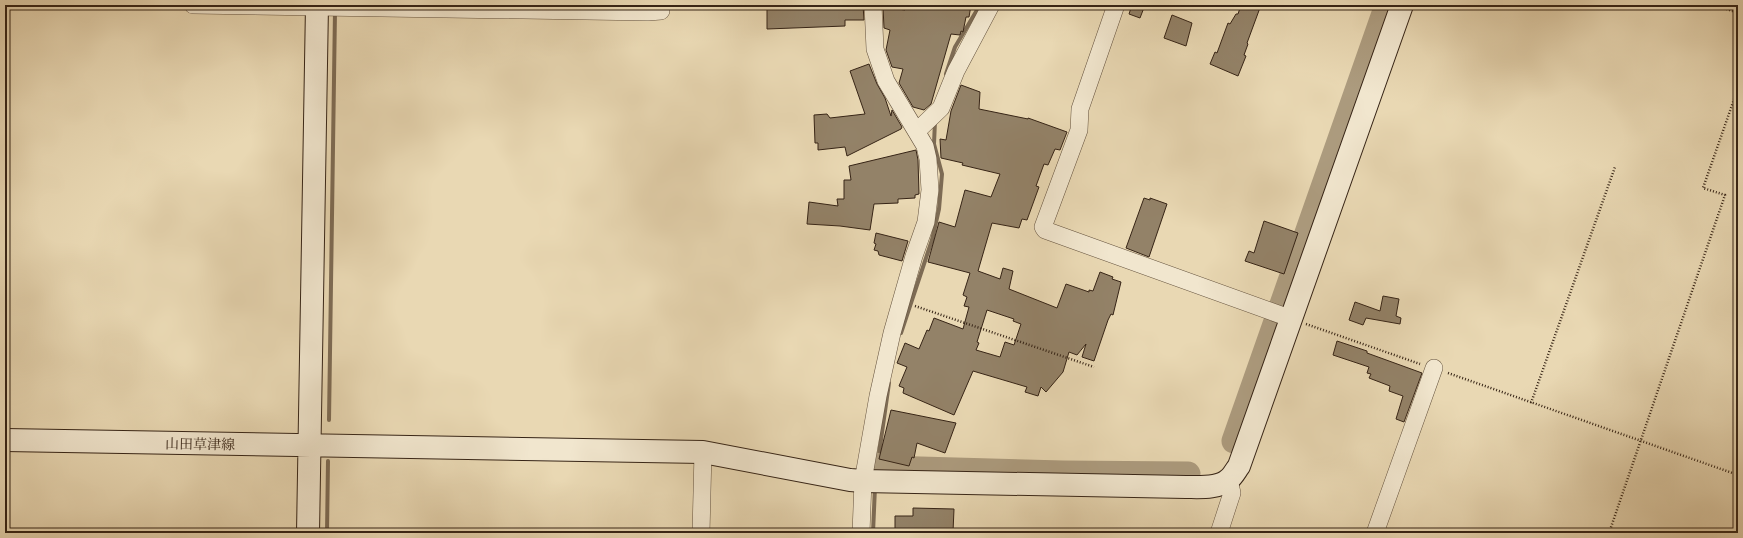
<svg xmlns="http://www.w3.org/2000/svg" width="1743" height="538" font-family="'EB Garamond','Noto Serif JP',serif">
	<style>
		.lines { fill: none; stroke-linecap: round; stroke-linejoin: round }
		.stream { stroke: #7d6b54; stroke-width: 4 }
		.river { stroke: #ac9b7e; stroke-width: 25 }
		.building { fill: #938268; stroke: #362416; fill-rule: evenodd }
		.street-casing { stroke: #63513d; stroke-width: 18 }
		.secondary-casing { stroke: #362416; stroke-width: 24 }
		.path { stroke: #362416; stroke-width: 2.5; stroke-dasharray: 1 2; stroke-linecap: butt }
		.street { stroke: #f1e6ce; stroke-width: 17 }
		.secondary { stroke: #f1e6ce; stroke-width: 22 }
		.labels { text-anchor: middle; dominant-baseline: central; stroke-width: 3.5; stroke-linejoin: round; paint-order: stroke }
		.street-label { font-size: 14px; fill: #362416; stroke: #f1e6ce }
	</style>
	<rect width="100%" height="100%" fill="#e9d8b3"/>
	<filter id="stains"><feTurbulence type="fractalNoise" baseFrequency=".005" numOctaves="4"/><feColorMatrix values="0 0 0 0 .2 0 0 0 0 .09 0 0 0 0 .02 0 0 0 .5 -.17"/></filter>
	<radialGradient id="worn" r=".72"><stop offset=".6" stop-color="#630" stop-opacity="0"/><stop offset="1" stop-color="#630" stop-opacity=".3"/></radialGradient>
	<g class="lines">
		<path class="stream" d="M946 74 955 47 980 5
			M901 333 932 240 939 209 942 174 934 144 935 121
			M329 420 335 11
			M876 475 889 383
			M327 533 328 461
			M873 533 875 487"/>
		<path class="river" d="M1234 441 1387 5
			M876 465 885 468 1063 473 1188 474"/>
	</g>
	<path class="building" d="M767 5H863L864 20H845V26L767 29Z
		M905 5H971L969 17H966L963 32 961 31 960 35 951 34 931 104 924 110 913 107 899 83 903 69 892 67 886 50 890 30 884 28 883 7 905 10Z
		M1132 5H1145L1140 18 1129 14Z
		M1241 5H1261L1247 43 1248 44 1244 55 1246 56 1238 76 1210 64 1215 52 1217 53 1228 23 1230 24 1236 14H1238Z
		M1172 15 1192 23 1186 46 1164 38Z
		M869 64 877 84 885 98 891 116 892 110 902 127 901 129 847 156 845 147 818 150V143H815L814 115 827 114 830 118 865 114 850 71Z
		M961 85 980 92 979 109 1028 119V118L1067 132 1060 150 1055 149 1048 165 1044 164 1036 186 1039 187 1027 220 1022 219 1019 228 992 223 978 271 1000 279 1003 268 1013 271 1009 289 1057 308 1066 284 1089 292V290L1093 291 1100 272 1113 277 1112 279 1121 282 1113 315 1111 314 1108 320 1094 361 1082 357 1086 344 1077 355 1069 352 1063 372 1046 392 1041 387 1038 396 1025 392 1027 387 973 371 954 415 903 393 904 388 899 386 907 367 897 363 905 343 919 349 927 330 929 331 934 318 963 329 969 307 964 306 967 297 963 295 970 273 928 262 939 222 955 227 965 190 991 197 1000 174 962 165 963 163 941 158 940 139 946 140 951 111ZM987 310 1014 319 1013 321 1021 324 1014 345 1005 342 1000 357 976 350 979 343 977 342Z
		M916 150 918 160 919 194 915 195V198L898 199V203L874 204 870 230 840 226 807 224 809 202 838 206 837 199H844V180H851L849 166Z
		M1144 198 1150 200V198L1167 204 1149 257 1126 248Z
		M1264 221 1298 233 1284 274 1245 261 1249 251 1254 253Z
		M876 233 908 241 902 261 879 255 878 251 874 250 876 244 874 243Z
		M1383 296 1399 299 1396 316 1401 318 1400 324 1366 318 1363 325 1349 320 1355 302 1380 311Z
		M1337 341 1367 351V353L1422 373 1404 422 1396 419 1403 396 1389 391 1390 386 1369 378 1371 374 1367 373 1369 367 1333 355Z
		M891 410 956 423 945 453 917 443 914 458 912 457 909 466 879 459Z
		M913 508 954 509 953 532 895 530V516H913Z"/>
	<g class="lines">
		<defs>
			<path id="street" d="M193 5 648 12 661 11V5
				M1116 5 1080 109 1079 130 1043 227 1045 230 1292 319
				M917 131 941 108 956 71 991 5
				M701 533 703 452
				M861 533 863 481 878 396 892 333 914 256 926 222 930 190 928 159 925 146 886 81 875 49 873 5
				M1219 533 1232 493 1229 480
				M1375 533 1434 368"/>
			<path id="secondary" d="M5 440 703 452 850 480 863 481 1186 487C1198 487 1219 489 1229 479 1233 476 1236 470 1239 466L1402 5
				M308 533 317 5"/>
		</defs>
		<use href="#street" class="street-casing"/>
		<use href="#secondary" class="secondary-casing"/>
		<path class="path" d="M1715 5 1738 13
			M915 306 1094 367
			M1306 324 1420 364
			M1448 373 1738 475
			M1531 403 1615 167
			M1609 533 1725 195 1703 188 1738 88"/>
		<use href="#street" class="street"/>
		<use href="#secondary" class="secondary"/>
	</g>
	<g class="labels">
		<g class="street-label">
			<text transform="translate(200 444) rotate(1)">山田草津線</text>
		</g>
	</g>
	<rect width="1743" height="538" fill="none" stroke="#e9d8b3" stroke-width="20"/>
	<rect x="6" y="6" width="1731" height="526" fill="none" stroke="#362416" stroke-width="2"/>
	<rect x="10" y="10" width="1723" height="518" fill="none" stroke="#362416"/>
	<rect width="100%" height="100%" filter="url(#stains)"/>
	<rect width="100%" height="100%" fill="url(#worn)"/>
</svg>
